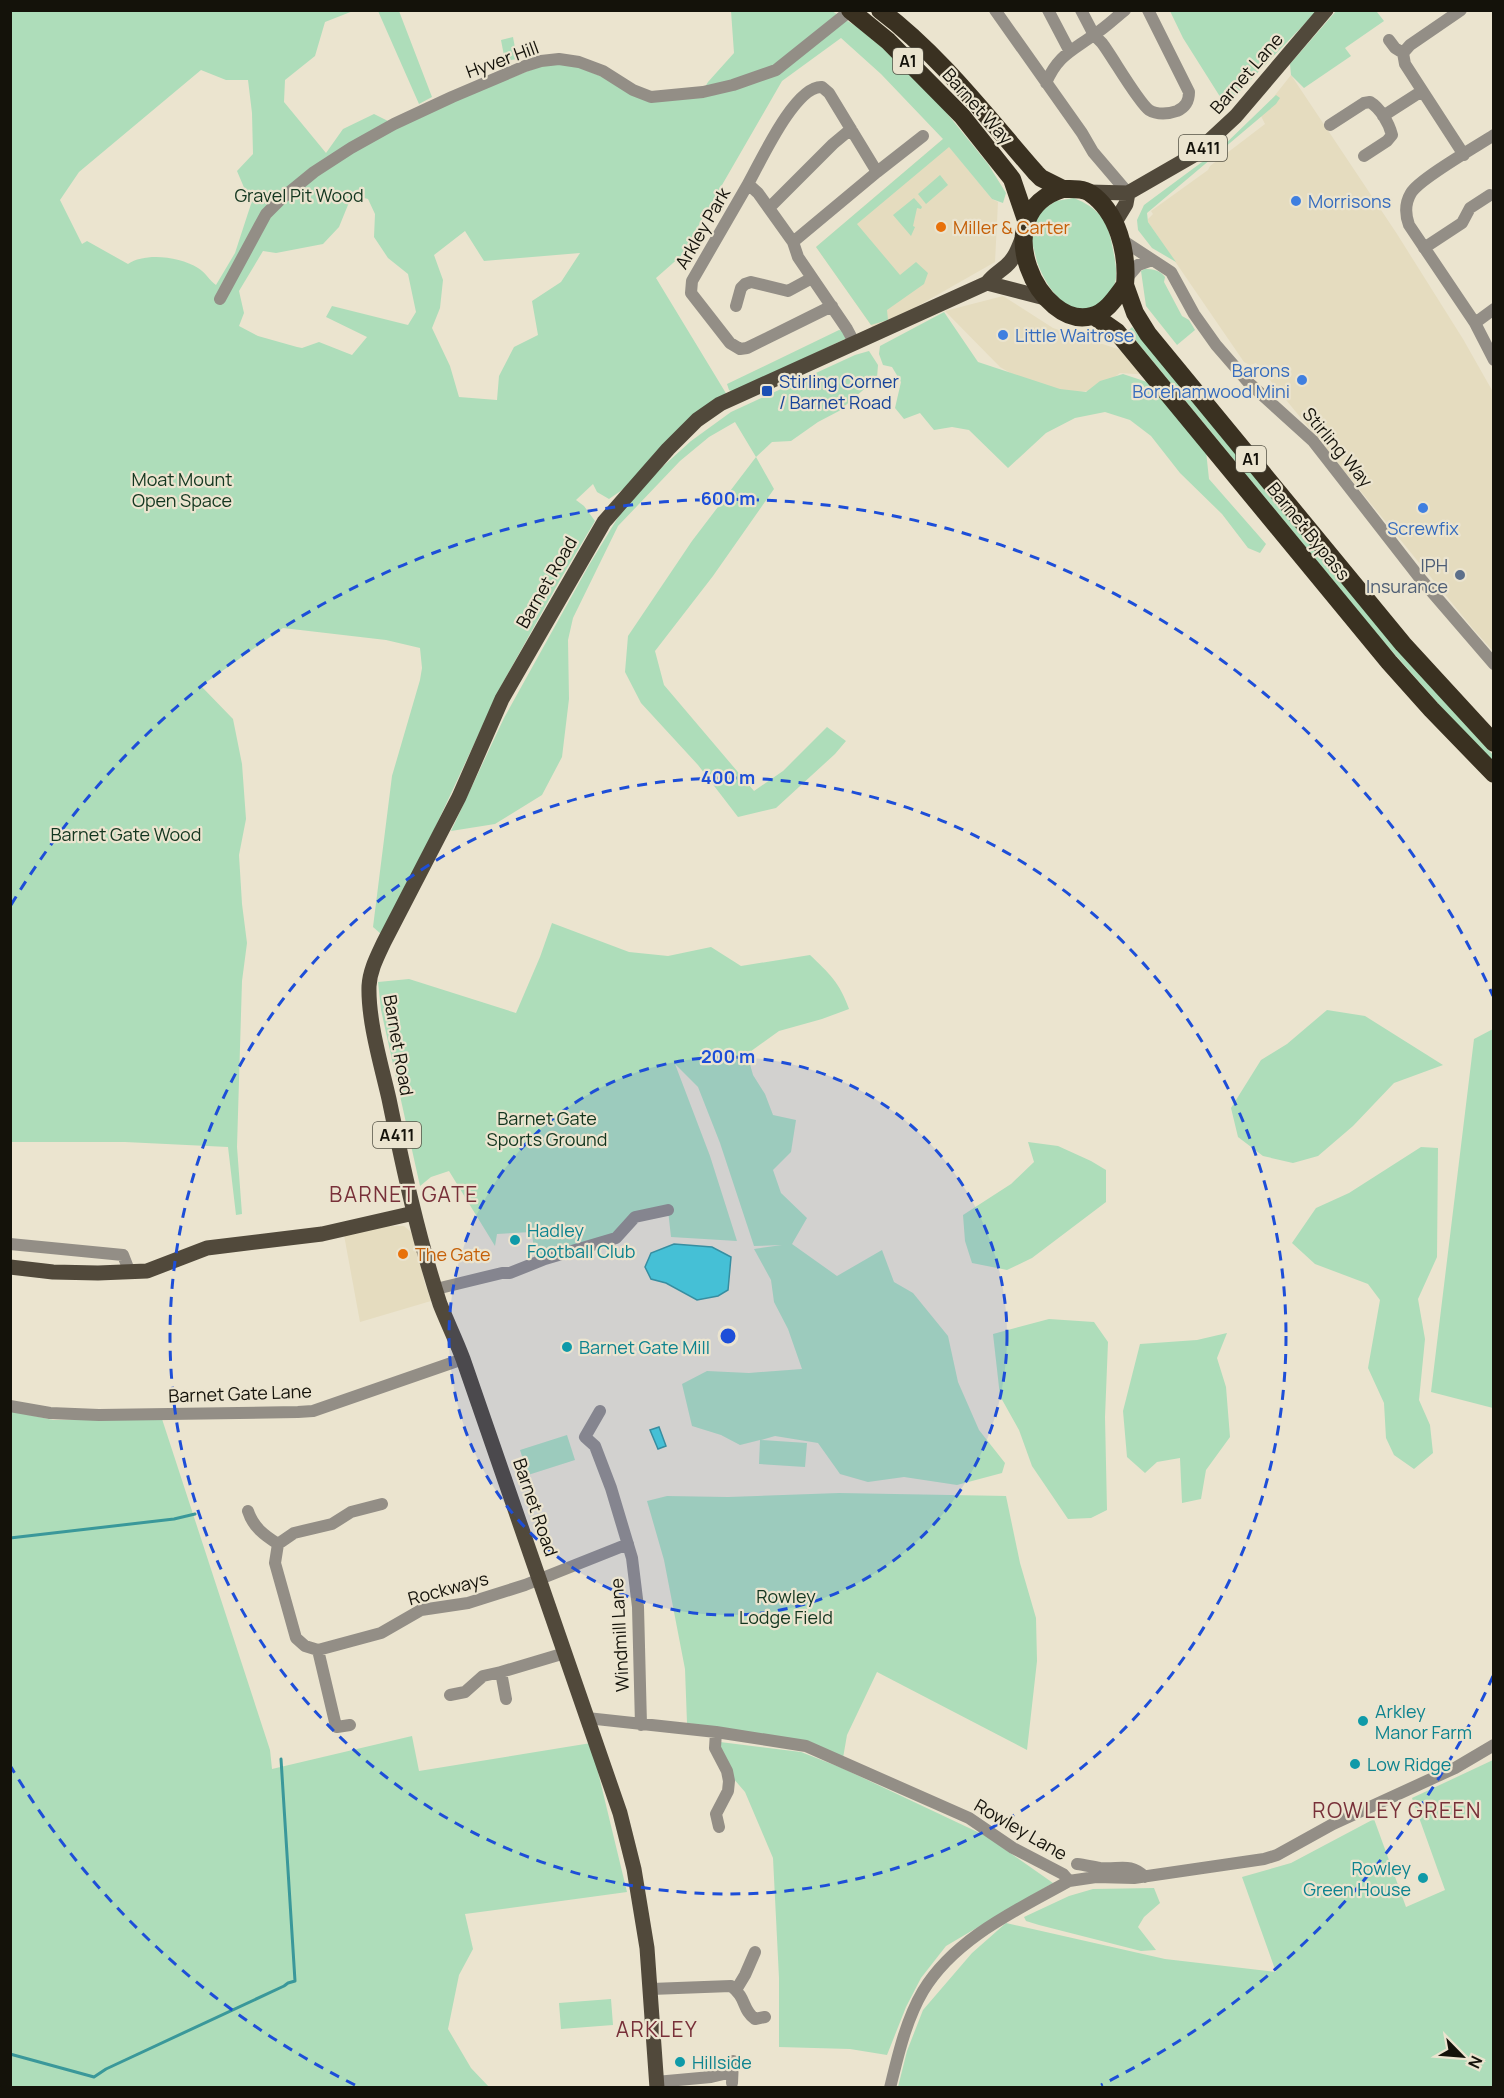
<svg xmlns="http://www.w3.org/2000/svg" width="1504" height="2098" font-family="Manrope,sans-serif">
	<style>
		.built { fill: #e5dcbf }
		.green { fill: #aeddba; fill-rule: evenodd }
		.water { fill: #4bd1d7; stroke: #3a989a; stroke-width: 1.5 }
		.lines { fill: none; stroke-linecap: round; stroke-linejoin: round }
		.stream { stroke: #3a989a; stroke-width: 3 }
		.minor { stroke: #938e86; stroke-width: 12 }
		.major { stroke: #51493b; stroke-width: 15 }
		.highway { stroke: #3a3121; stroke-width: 18 }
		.ring { fill: none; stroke: #1d4ed8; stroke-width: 3; stroke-dasharray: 10 8 }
		.shop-dot { fill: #3f7fe0; stroke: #ebe4cf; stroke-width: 2 }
		.food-dot { fill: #e8710a; stroke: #ebe4cf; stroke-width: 2 }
		.transit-dot { fill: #1a4fb4; stroke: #ebe4cf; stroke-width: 2 }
		.service-dot { fill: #5c6f8a; stroke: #ebe4cf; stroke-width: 2 }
		.culture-dot { fill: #0f9aa8; stroke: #ebe4cf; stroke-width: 2 }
		.labels { text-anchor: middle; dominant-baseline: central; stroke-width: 4.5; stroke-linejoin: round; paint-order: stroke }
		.shield { fill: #ebe4cf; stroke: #545145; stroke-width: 1.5 }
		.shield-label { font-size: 16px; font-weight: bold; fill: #14120a }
		.street-label { font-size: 18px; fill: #14120a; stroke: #ebe4cf }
		.park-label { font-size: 18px; fill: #13361f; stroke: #ebe4cf }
		.shop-label { font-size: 18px; fill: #366cbe; stroke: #ebe4cf; text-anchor: start }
		.food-label { font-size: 18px; fill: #c56008; stroke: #ebe4cf; text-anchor: start }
		.transit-label { font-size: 18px; fill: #164399; stroke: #ebe4cf; text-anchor: start }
		.service-label { font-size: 18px; fill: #4e5e75; stroke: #ebe4cf; text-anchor: end }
		.culture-label { font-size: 18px; fill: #0d838f; stroke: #ebe4cf; text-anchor: start }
		.quarter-label { font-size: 21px; letter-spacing: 1.5px; fill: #783039; stroke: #ebe4cf }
		.centre { fill: #1d4ed8; stroke: #ebe4cf; stroke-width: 3 }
		.ring-label { font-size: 18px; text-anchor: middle; font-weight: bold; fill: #1d4ed8; stroke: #ebe4cf; stroke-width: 4.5; stroke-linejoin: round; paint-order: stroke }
	</style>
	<rect width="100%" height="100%" fill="#ebe4cf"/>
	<path class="built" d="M1291 75 1397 234 1463 339 1493 392V651L1474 630 1256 363 1250 365 1244 362 1148 222V219L1153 214 1151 211 1208 170 1210 166 1265 124 1260 114Z
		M943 139 992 199 998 202 995 262 895 319 873 328 816 247Z
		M1003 296 1053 328 1124 351 1150 375 1120 373 1097 390 1070 393 1035 387 1000 367 945 311Z
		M384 1226H404L411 1232 421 1260 424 1281 431 1301 360 1322 344 1235Z"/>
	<path class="green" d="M1337 10 1379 11 1377 12 1384 21 1345 48 1351 56 1304 88 1291 75 1290 64Z
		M10 11H353L325 22 315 56 285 80 284 102 326 153 343 129 374 114 394 124 559 59 651 97 702 92 708 82 734 53 731 11H832L857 27 885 50 937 101 988 164 1006 193 1003 203 992 199 949 147 857 224 900 275 916 262 928 273 924 284 887 310 888 320 871 325 816 247 943 139 881 74 841 38 782 81 681 256 656 278 727 395 625 488 609 499 597 492 593 484 576 500 584 506 595 521 560 580 501 686 434 830 381 934 373 927 392 776 420 680 422 668 420 648 386 640 283 628 201 686 233 719 242 764 246 819 239 855 242 904 247 943 242 981 237 1147 242 1214 236 1215 228 1147 125 1142H11ZM201 70 226 80H248L252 113 253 154 237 171 251 204 235 253 216 285C210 281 205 272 198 268 180 257 146 252 128 264L87 241 82 244 60 200 79 172ZM352 195 368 199 375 214 374 237 388 258 408 274 416 312 408 325 332 306 326 317 367 337 352 355 319 342 302 348 297 347 258 336 239 326 244 313 239 291 263 251 276 253 323 244 339 227ZM465 231 484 261 580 253 561 282 532 301 538 335 514 347 499 376 497 400 459 397 450 366 432 328 440 308 443 280 434 255Z
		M378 11H399L432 97 419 104Z
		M1170 11H1317L1239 92 1224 103 1183 38Z
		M513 37 517 59 505 61 501 40Z
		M1276 95 1280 98 1276 104 1147 213 1148 222 1176 262 1152 248 1138 230 1137 220 1144 205 1221 148Z
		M940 175 948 185 926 204 918 194Z
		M914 198 922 207 921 209 917 208 913 226 915 227 911 236 893 215Z
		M1074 198C1098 208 1108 220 1112 245 1114 255 1117 267 1116 278 1115 287 1109 294 1103 301 1072 329 1043 284 1036 258 1035 252 1032 245 1032 240 1032 231 1036 221 1038 213L1056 201Z
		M1145 269C1153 269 1160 270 1165 277L1164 282 1182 316 1189 320 1195 330 1177 345 1146 306 1141 271Z
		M944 312 978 362 1060 389 1086 392 1100 381 1123 374 1147 382 1206 451 1209 479 1266 544 1260 553 1248 548 1222 514 1180 473 1151 436 1130 420 1105 412 1075 418 1046 433 1008 468 969 430 952 427 934 430 920 413 904 419 895 408 901 382 892 367 883 365 879 354 880 346Z
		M1132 327 1407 661 1493 755V762L1444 710 1383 641 1128 331Z
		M839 330 844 331 847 338 733 392 729 390 727 384Z
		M869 351 878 365 877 378 839 411 818 422 791 441 772 442 756 457 774 489 713 576 655 651 664 685 754 791 783 771 827 727 846 741 835 754 776 808 738 817 698 765 641 703 625 672 628 636 692 541 756 457 735 422 709 437 680 461 618 526 573 618 568 640 569 699 562 757 542 795 495 824 451 831 504 718 589 565 625 506 649 479 691 441 731 412 855 355Z
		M552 923 629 952 668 956 711 947 741 966 810 955C829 973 840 983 849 1009L822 1019 779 1031 747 1054 753 1075 765 1094 773 1115 796 1120 791 1152 773 1170 781 1193 807 1218 792 1244 837 1276 882 1250 894 1282 913 1293 948 1336 958 1382 979 1430 1005 1463 1002 1473 957 1485 904 1477 868 1482 840 1474 818 1443 775 1436 761 1440 807 1443 805 1467 759 1464 760 1440 740 1445 721 1435 692 1426 682 1384 707 1371 749 1373 802 1369 788 1329 774 1302 771 1280 754 1249 782 1245 754 1246 720 1143 698 1087 675 1064 710 1156 737 1241 671 1237 668 1210 635 1217 616 1238 535 1263 532 1232 497 1234 495 1246 449 1171 431 1177 420 1186 381 1010 378 982 409 979 516 1013 540 957Z
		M1327 1010 1365 1016 1443 1065 1394 1083 1353 1126 1318 1156 1293 1163 1263 1156 1238 1137 1231 1108 1261 1060 1287 1044Z
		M1493 1029V1408L1431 1392 1474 1039Z
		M1028 1142 1058 1146 1091 1161 1106 1170V1202L1032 1258 1007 1270 972 1263 965 1241 963 1215 1011 1184 1034 1162Z
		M1421 1147 1438 1148 1437 1257 1418 1299 1425 1339 1419 1400 1430 1425 1433 1453 1414 1469 1394 1455 1386 1438 1384 1403 1368 1368 1380 1300 1368 1284 1315 1264 1292 1243 1316 1208 1349 1193Z
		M1049 1319 1094 1322 1108 1342 1105 1417 1107 1510 1091 1518 1068 1519 1032 1466 1019 1430 1000 1396 993 1334Z
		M1227 1333 1217 1358 1226 1387 1230 1437 1206 1470 1201 1499 1182 1503 1180 1458 1157 1462 1145 1473 1127 1457 1123 1411 1140 1344 1197 1340Z
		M11 1411 53 1420 162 1419 270 1750 272 1769 412 1736 419 1771 591 1743 627 1892 465 1914 473 1949 459 1975 448 2029 471 2068 489 2087 11 2088Z
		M567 1435 575 1460 528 1475 520 1450Z
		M839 1493 1006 1496 1020 1563 1036 1618 1037 1661 1027 1750 877 1672 847 1735 843 1758 802 1741 687 1723 685 1669 664 1560 647 1501 667 1496 728 1497Z
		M720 1742 801 1752 842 1768 986 1836 1053 1883 946 1946 921 1978 906 2007 887 2055 850 2049 779 2047V1978L773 1858 745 1792 727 1771 718 1748Z
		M1493 1760V2087H898L907 2051 923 2010 972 1953 1006 1923 1165 1959 1276 1972 1242 1877 1291 1863 1374 1819 1406 1907 1445 1890 1412 1798Z
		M1154 1888 1160 1903 1144 1917 1138 1927 1156 1950 1141 1951 1039 1925 1026 1921 1024 1917 1069 1896 1093 1889Z
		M611 1999 613 2025 561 2029 559 2003Z"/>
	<path class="water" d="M674 1244 712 1247 731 1257 728 1290 718 1296 697 1300 666 1283 651 1279 645 1267 651 1253Z
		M659 1427 666 1446 658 1449 650 1430Z"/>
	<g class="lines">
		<path class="stream" d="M10 1538 174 1519 195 1514
			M10 2054 94 2077 106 2069 284 1986 288 1983 295 1981 281 1759"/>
		<path class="minor" d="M995 10 1082 133 1093 152 1128 193
			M1048 10 1069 50
			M1081 10 1094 35 1102 43C1112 56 1138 102 1149 110 1157 115 1169 114 1177 111 1186 107 1189 101 1189 92L1148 10
			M1389 40 1395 48 1403 53 1405 64 1464 155
			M1403 53 1410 45 1461 10
			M1046 83C1058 55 1072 51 1095 34 1106 27 1115 18 1125 10
			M1383 116 1422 91
			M1330 125 1364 103 1370 102C1380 108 1389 123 1392 135L1387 141 1364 156
			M1494 135C1477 146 1419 179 1411 193 1405 203 1405 214 1409 225L1475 323 1494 360
			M877 172 923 136
			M748 184 692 281 691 293 730 343 740 349 747 348 832 306
			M769 208 833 144 851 129
			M1119 238 1171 272 1194 314 1216 345 1249 383 1313 441 1419 577 1494 664
			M793 242 877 172 829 93 822 87C795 85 760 163 748 184L758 193 793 242 798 257 847 329 855 344
			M1424 248 1462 223 1470 208 1490 195
			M1126 279 1138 265 1152 260
			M220 299 266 214 281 199 314 172 351 148 394 124 452 97 525 66 541 61 559 59 579 62 603 71 633 90 651 97 703 92 733 85 776 70 851 10
			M736 306 741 288 745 284 751 282 788 291 812 278
			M1475 323 1494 309
			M10 1244 123 1255 130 1273
			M436 1289 502 1273H510L545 1259 616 1238 635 1217 668 1210
			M10 1406 50 1413 99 1415 298 1412 313 1411 463 1359
			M600 1411 585 1437 595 1446 611 1488 632 1558 638 1607 641 1725
			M382 1504 351 1512 332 1524 294 1533 278 1544 275 1563 296 1638 305 1646 318 1650 381 1633 421 1610 468 1603 525 1585 628 1544
			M248 1511C253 1527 264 1535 278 1544
			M318 1650 335 1722 337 1727 350 1725
			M450 1695 465 1692 483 1676 501 1672
			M506 1699 501 1672 565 1653
			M587 1718 716 1732 806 1746 969 1818 1013 1848 1063 1874 1069 1881 1096 1877 1134 1878 1264 1859 1277 1855 1333 1824 1455 1768 1494 1745
			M716 1732 715 1748 727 1771 729 1781 728 1791 716 1814 719 1827
			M1077 1864C1085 1865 1093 1867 1100 1868 1119 1870 1130 1862 1145 1877
			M651 1989 731 1986C747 1998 742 2010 755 2019L765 2017
			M736 1990 745 1975 755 1952
			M656 2082 711 2077 732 2072
			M732 2083 733 2061
			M890 2088C898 2055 906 2020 923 1991 955 1938 1017 1910 1069 1881"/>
		<path class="major" d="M1089 192 1128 193 1194 155 1236 116 1326 10
			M1115 222 1126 204 1128 193
			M987 283C993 275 999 272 1006 266 1015 258 1018 249 1022 239
			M10 1267 53 1272 98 1273 147 1271 207 1248 322 1234 414 1213
			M657 2088 647 1948 634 1869 620 1813 463 1359C456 1340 447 1322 440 1304 418 1237 403 1167 389 1099 381 1064 368 1021 369 986 370 970 377 957 384 942L459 797 502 699 604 522 668 449 697 420 720 404 987 283 1045 298"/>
		<path class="highway" d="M850 10 888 41 962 116 1012 179 1026 220
			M880 10C940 55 987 117 1036 173L1041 178 1063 189
			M1063 189C1071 189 1083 188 1090 193 1118 212 1128 253 1125 285 1116 297 1107 312 1092 316 1040 331 984 213 1063 189Z
			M1125 285 1135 313 1148 334 1403 644 1494 743
			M1094 316 1117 332 1389 662 1431 709 1494 774"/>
	</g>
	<circle cx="728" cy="1336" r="279" fill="#1d4ed8" fill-opacity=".12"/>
	<g class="ring">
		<circle cx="728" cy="1336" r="279"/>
		<circle cx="728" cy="1336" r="558"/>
		<path d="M1493 1676A837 837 0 0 1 1101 2085M355 2085A837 837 0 0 1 11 1767M11 905A837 837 0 0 1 1493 996"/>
	</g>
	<g class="shop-dot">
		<circle cx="1296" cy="201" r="6"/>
		<circle cx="1003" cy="335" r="6"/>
		<circle cx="1302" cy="380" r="6"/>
		<circle cx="1423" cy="508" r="6"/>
	</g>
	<g class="food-dot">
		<circle cx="941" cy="227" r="6"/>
		<circle cx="403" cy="1254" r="6"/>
	</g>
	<rect class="transit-dot" x="761" y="385" width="12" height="12" rx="3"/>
	<circle class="service-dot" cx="1460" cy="575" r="6"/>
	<g class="culture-dot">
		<circle cx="515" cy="1240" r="6"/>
		<circle cx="567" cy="1347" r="6"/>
		<circle cx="1363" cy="1721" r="6"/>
		<circle cx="1355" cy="1764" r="6"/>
		<circle cx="1423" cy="1878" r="6"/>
		<circle cx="680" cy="2062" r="6"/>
	</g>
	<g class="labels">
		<g class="shield">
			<rect x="893" y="48" width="30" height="26" rx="4.5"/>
			<rect x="1179" y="135" width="48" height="26" rx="4.5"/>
			<rect x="1236" y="446" width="30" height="26" rx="4.5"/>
			<rect x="373" y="1122" width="48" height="26" rx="4.5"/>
		</g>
		<g class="shield-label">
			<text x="908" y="61">A1</text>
			<text x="1203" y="148">A411</text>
			<text x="1251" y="459">A1</text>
			<text x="397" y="1135">A411</text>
		</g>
		<g class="street-label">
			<text transform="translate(502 59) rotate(-20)">Hyver Hill</text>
			<text transform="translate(1246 73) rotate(-49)">Barnet Lane</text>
			<text transform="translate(978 106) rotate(48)">Barnet Way</text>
			<text transform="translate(702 228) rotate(-60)">Arkley Park</text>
			<text transform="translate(1338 447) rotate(50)">Stirling Way</text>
			<text transform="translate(1309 531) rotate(51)">Barnet Bypass</text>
			<text transform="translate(546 582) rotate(-60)">Barnet Road</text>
			<text transform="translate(399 1045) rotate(80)">Barnet Road</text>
			<text transform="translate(240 1393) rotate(-2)">Barnet Gate Lane</text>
			<text transform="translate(536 1507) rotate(71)">Barnet Road</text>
			<text transform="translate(448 1588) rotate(-15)">Rockways</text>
			<text transform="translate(619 1635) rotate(-93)">Windmill Lane</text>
			<text transform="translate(1021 1829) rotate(30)">Rowley Lane</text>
		</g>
		<g class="park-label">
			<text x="299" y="195">Gravel Pit Wood</text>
			<text x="182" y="479">Moat Mount<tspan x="182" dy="21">Open Space</tspan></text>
			<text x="126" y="834">Barnet Gate Wood</text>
			<text x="547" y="1118">Barnet Gate<tspan x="547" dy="21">Sports Ground</tspan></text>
			<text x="786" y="1596">Rowley<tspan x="786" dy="21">Lodge Field</tspan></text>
		</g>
		<g class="shop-label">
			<text x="1308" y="201">Morrisons</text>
			<text x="1015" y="335">Little Waitrose</text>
			<text x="1290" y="370" text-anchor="end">Barons<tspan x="1290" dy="21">Borehamwood Mini</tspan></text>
			<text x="1423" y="528" text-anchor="middle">Screwfix</text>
		</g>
		<g class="food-label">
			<text x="953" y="227">Miller &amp; Carter</text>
			<text x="415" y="1254">The Gate</text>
		</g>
		<g class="transit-label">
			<text x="779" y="381">Stirling Corner<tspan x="779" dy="21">/ Barnet Road</tspan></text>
		</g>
		<g class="service-label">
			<text x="1448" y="565">IPH<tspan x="1448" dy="21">Insurance</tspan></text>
		</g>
		<g class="culture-label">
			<text x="527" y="1230">Hadley<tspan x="527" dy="21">Football Club</tspan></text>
			<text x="579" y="1347">Barnet Gate Mill</text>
			<text x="1375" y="1711">Arkley<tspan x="1375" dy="21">Manor Farm</tspan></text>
			<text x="1367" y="1764">Low Ridge</text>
			<text x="1411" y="1868" text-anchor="end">Rowley<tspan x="1411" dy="21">Green House</tspan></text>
			<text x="692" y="2062">Hillside</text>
		</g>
		<g class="quarter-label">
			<text x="404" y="1194">BARNET GATE</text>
			<text x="1397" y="1810">ROWLEY GREEN</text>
			<text x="657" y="2029">ARKLEY</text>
		</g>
	</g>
	<circle cx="728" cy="1336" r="9" class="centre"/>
	<g class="ring-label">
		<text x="728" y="505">600 m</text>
		<text x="728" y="784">400 m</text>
		<text x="728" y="1063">200 m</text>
	</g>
	<rect width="1504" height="2098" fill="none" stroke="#14120a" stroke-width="24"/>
	<g transform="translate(1462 2056) rotate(115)" stroke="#ebe4cf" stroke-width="4.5" paint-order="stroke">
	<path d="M0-4.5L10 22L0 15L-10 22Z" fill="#14120a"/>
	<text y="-9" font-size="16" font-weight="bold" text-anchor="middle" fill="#14120a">N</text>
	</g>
</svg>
